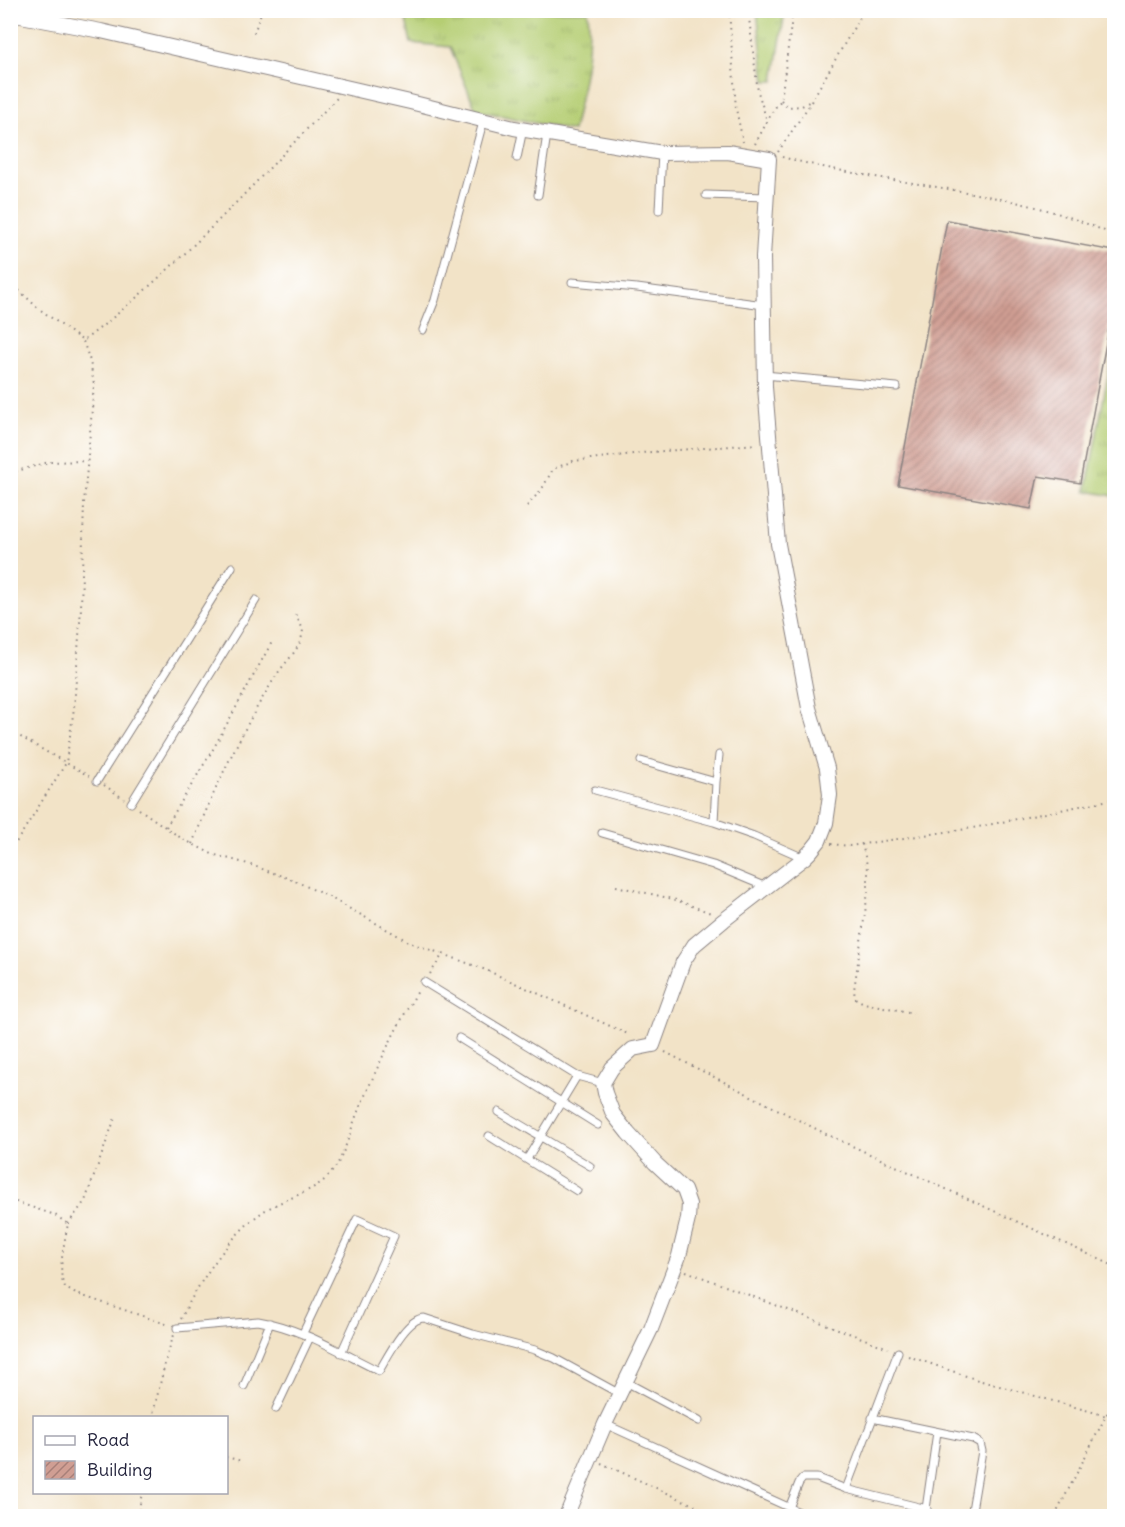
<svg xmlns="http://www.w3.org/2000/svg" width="1125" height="1527" font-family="Delius,sans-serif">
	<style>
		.grass { fill: url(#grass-tufts); stroke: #6c7857; stroke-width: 1.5 }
		.building { fill: url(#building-hatch) }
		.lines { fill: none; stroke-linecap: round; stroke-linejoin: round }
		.service-casing { stroke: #8a8281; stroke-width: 9 }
		.minor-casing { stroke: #8a8281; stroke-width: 16 }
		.path { stroke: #8a8281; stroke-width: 2; stroke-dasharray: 1.5 4.5; stroke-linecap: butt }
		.service { stroke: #fff; stroke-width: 7 }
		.minor { stroke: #fff; stroke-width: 14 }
	</style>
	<defs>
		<pattern id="grass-tufts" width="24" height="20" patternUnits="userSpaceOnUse" patternTransform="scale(1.5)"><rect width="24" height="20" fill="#b5ce73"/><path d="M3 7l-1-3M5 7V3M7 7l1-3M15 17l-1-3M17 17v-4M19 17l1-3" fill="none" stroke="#9bb164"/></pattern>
		<pattern id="building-hatch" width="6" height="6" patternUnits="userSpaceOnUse" patternTransform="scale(1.5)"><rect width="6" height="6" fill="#d09e93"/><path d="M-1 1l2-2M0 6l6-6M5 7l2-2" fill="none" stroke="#a88079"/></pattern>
	</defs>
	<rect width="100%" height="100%" fill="#fff"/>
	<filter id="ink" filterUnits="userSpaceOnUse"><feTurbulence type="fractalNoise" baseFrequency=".0167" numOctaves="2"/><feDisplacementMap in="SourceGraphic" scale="12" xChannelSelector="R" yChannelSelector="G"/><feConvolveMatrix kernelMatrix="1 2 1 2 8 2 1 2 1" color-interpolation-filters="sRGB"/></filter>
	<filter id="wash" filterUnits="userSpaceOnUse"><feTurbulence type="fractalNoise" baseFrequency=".008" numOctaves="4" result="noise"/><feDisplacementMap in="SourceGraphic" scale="24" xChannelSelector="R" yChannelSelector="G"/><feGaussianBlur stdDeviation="1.35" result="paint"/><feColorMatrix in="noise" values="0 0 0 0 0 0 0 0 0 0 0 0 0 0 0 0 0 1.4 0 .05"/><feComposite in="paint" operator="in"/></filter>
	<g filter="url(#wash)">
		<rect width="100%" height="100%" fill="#f2e3c7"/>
		<path class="grass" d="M404 11H588C592 54 582 89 573 131L476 110 450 47 411 43Z
			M757 11H785L774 81H765Z
			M1114 343V496L1086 491Z"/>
		<g id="blocks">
			<path class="building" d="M947 220 1114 251V300L1080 483 1038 476 1031 509 898 485Z"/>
		</g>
	</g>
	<g filter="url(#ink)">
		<use href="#blocks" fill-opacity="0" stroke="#8a8281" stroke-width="1.5"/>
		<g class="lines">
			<defs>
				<path id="service" d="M517 158 523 129
					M538 195 547 134
					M706 195 766 197
					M659 210 662 153
					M572 282 637 288 764 305
					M423 330 435 300 483 122
					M764 375 897 387
					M641 761 716 782 714 822 754 836 804 858
					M97 781 232 567
					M716 782 719 755
					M595 790 714 822
					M131 803 256 600
					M602 833 713 865 766 887
					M424 982 577 1076
					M459 1038 598 1125
					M499 1112 590 1166
					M489 1136 577 1191
					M527 1159 577 1076 603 1083
					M177 1328 258 1321C301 1328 340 1352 379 1371 388 1356 407 1318 424 1318L473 1334 535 1350 554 1358 620 1394
					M303 1333 357 1219 394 1236 341 1353
					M898 1352 846 1489 927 1509
					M626 1382 699 1421
					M244 1386 270 1323
					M276 1409 310 1337
					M872 1418 973 1439 980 1443 982 1451 971 1516
					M605 1424 808 1516
					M789 1508 799 1483 803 1478H817L846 1489
					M925 1516 937 1432"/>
				<path id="minor" d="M10 14 101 31 410 102 514 128 662 153 728 152 769 159 763 257 765 387 778 544 809 708 827 768 830 795 826 823 819 841 811 851 804 858 724 920 694 945 683 962 653 1045 633 1049 612 1068 603 1083 605 1093 613 1114 628 1133 655 1163 684 1190 689 1204 688 1219 679 1256 651 1329 605 1424 567 1514 573 1516"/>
			</defs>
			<use href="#service" class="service-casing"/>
			<use href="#minor" class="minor-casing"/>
			<path class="path" d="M729 10 736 109 743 142
				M748 10 758 92 767 121
				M254 33 262 10
				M781 100 788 107 802 106 812 100
				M755 144 774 109 781 100 793 10
				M778 152 808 107 864 10
				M782 157C862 179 947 185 1028 205 1058 212 1086 223 1114 235
				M10 282 38 308 83 341C175 272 257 180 337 98
				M10 473 49 462 87 461
				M527 506 542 489 553 469 573 461 651 452 758 444
				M10 731 89 776
				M104 785 124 799
				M139 809 181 838 212 854 248 864 293 880 329 897 413 944 443 954
				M166 827 212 751 272 642
				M192 844C216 786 242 729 276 676 286 660 302 649 303 629L295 614
				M831 844 849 846 973 828 1114 799
				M862 844 868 869V892L854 990 855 998 864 1003 913 1013
				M10 852 66 763 74 708 81 608 84 503 94 385 90 361 83 341
				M616 886 673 899 711 913
				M430 974 443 954 486 970 630 1035
				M665 1052 826 1134 1114 1266
				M10 1200 55 1215 68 1224C65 1239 58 1269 63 1283 65 1289 70 1290 74 1293L169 1325
				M68 1224 85 1201 115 1118
				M686 1271 888 1348
				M181 1319C198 1283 231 1233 264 1211 286 1197 319 1192 334 1169 345 1154 350 1131 357 1114 375 1072 394 1030 418 991
				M908 1356 978 1380 1114 1418
				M152 1418 167 1355 174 1335
				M226 1457 242 1461
				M601 1463 718 1516
				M138 1516 142 1492
				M1055 1516 1114 1400"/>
			<use href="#service" class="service"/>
			<use href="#minor" class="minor"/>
		</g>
	</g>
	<rect width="1125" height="1527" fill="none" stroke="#fff" stroke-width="36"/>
	<rect x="33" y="1416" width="195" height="78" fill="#ffffff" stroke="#a7a7b1" stroke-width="1.5"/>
	<rect x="45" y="1436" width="30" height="9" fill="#ffffff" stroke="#a7a7b1" stroke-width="1.5"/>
	<text x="87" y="1446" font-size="18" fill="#22223b">Road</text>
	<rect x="45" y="1461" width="30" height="18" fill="url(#building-hatch)" stroke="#a7a7b1" stroke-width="1.5"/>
	<text x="87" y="1476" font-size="18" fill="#22223b">Building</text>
</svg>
